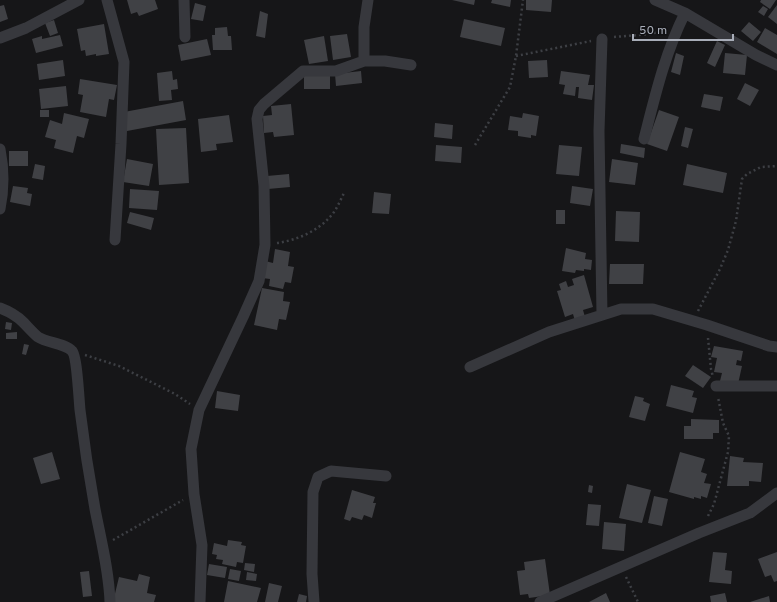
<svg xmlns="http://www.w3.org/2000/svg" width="777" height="602" font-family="Overpass,sans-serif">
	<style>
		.building { fill: #404145 }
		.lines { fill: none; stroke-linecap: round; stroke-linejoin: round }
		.path { stroke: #3d3f44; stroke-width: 2.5; stroke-dasharray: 2 3; stroke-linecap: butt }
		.minor { stroke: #37383d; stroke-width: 11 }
	</style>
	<rect width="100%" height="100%" fill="#161618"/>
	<path class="building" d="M127 0H155L158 9 139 16 137 12 131 14Z
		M452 0H475L474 5Z
		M492 0H511L510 7 491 3Z
		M526 0H552L551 12 526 10Z
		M761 0H776L770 9 760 2Z
		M195 3 206 6 203 21 191 19Z
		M4 5 8 19 0 22V6Z
		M777 5V24L768 17Z
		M763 6 768 9 764 16 758 12Z
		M260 11 268 14 265 38 256 36Z
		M464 19 505 28 501 46 460 37Z
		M54 20 58 33 50 36 45 23Z
		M749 22 761 32 753 41 741 31Z
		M104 24 109 54 96 56V54L86 56 85 50 81 51 77 29Z
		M227 27 228 36H231L232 50H213L212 35H215V28Z
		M765 28 777 35V54L757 42Z
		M347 34 351 57 333 60 330 36Z
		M60 35 63 46 36 53 32 39 42 36V39Z
		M324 36 328 61 309 64 304 40Z
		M207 39 211 55 181 61 178 45Z
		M717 41 725 45 715 67 707 63Z
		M676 53 684 56 680 75 671 72Z
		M725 53 747 55 745 75 723 73Z
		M63 60 65 76 39 80 37 64Z
		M547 60 548 77 529 78 528 61Z
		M172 71 173 80 177 79 178 89 171 90 172 100 159 101 157 73Z
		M361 71 362 83 336 86 335 74Z
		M561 71 590 75 588 85H594L592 100 578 98 579 87H576L575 96 563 94 565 85 559 84Z
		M304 76H330V89H304Z
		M80 79 117 85 114 100 109 99 106 117 80 112 83 95 78 94Z
		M745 83 759 90 750 106 737 99Z
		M66 86 68 106 41 109 39 89Z
		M704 94 723 97 720 111 701 107Z
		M183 101 186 120 127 131 124 112Z
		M291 104 294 135 274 137 273 132 264 133 263 116 272 115 271 106Z
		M40 110H49V117H40Z
		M659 110 679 117 667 151 647 144Z
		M64 113 89 119 84 138 77 136 73 153 54 148 56 140 45 137 50 120 62 124Z
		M523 113 539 116 536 136 531 135V138L518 136V131L508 130 510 116 522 118Z
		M229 115 233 142 216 144 217 150 201 152 198 119Z
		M435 123 453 125 452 139 434 137Z
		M685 127 693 129 688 148 681 146Z
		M186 128 189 183 159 185 156 129Z
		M621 144 645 148 644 158 620 153Z
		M436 145 462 147 461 163 435 161Z
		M559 145 582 147 579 176 556 174Z
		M9 151H28V166H9Z
		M127 159 153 164 149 186 123 182Z
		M612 159 638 163 635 185 609 182Z
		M35 164 45 166 43 180 32 178Z
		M687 164 727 173 723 193 683 185Z
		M289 174 290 187 268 189 267 176Z
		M13 186 28 188 27 193 32 194 30 206 10 202Z
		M572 186 593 189 590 206 570 203Z
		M130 189 159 191 157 210 129 208Z
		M374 192 391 194 389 214 372 213Z
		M556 210H565V224H556Z
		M616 211 640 212 639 242 615 241Z
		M130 212 154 218 151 230 127 223Z
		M566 248 586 253 585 259 592 260 591 270 584 269V271L576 270 575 273 562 271Z
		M275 249 290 252 288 266 294 267 291 283 285 282 283 289 269 286 270 279 262 278 265 261 273 263Z
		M610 264H644L643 284H609Z
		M584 275 593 307 583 310 585 317 575 321 573 314 565 317 557 291 561 290 559 284 566 281 568 287 574 285 572 279Z
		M262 288 284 292 283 301 290 302 286 320 279 319 277 330 254 325Z
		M6 322 12 323 11 330 5 329Z
		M17 332V339H6V333Z
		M24 344 29 345 26 355 22 354Z
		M714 346 743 351 741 361 737 360 736 365 742 366 738 384 720 381 722 373 714 372 717 358 711 357Z
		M693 365 711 377 703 388 685 376Z
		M671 385 694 391 692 397 697 398 693 413 666 406Z
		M217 391 240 395 238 411 215 408Z
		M635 396 644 398 643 401 650 404 645 421 629 417Z
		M691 419 719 420V433H713V439H684V426H691Z
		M52 452 60 479 41 484 33 458Z
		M680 452 705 459 701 472 707 474 704 483 711 484 707 498 701 496V499L694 497V499L669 492Z
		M730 456 744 458 743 462 763 463 761 482 749 481V486H727Z
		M627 484 651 490 642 523 619 518Z
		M589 485 593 486 592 493 588 492Z
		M352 490 375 497 373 503H376L372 518 364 515 362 520 352 517 350 521 344 519Z
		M654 496 668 499 662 526 648 523Z
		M588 504 601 505 599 526 586 525Z
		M604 522 626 524 624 551 602 549Z
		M228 540 242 542 241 545 246 546 243 563 237 562 236 567 222 564 223 560 216 559 217 555 212 554 214 543 227 546Z
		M713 552 727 553 725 570 732 571 731 584 709 582Z
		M777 552V581L774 582 771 575 765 577 758 559Z
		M545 559 550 595 529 598 528 594 520 595 517 571 525 570 524 562Z
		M245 563 255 564 254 572 244 570Z
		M209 564 227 567 225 578 207 575Z
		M230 569 241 571 239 581 228 579Z
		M89 571 92 596 83 597 80 572Z
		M247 572 257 574 256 581 246 580Z
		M139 574 150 577 147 593 156 595 154 602H113L119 577 137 581Z
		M228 581 261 588 257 602H224Z
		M269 583 282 586 278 602H265Z
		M606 593 610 602H589Z
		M725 593 727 602H711L710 596Z
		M299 594 307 596 306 602H297Z
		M769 596 770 602H750Z"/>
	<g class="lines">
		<path class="path" d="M614 37 651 34 664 30
			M516 56 591 41
			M475 145 510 87 516 56 523 0
			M277 243C298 240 321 230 334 212 338 206 341 199 344 193
			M698 311 720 269 728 250 736 221 742 179 747 174 761 167 777 166
			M708 338 711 369 713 377
			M85 355 119 366 175 394 190 404
			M708 516 714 504 728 452 729 436 723 423 718 397
			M113 540 183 500
			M626 577 638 602"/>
		<path class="minor" d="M107 0 124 62 121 144 115 240
			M184 0 185 37
			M655 0 685 13 756 55 777 65
			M0 38 26 28 79 0
			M602 39 599 131 602 315
			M364 61V27L368 0
			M644 139C655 96 665 53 685 13
			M0 149C4 169 4 189 0 209
			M0 308C8 311 17 316 23 322 28 327 33 333 38 337 47 343 65 343 72 351 77 356 79 400 80 410 84 443 89 476 95 509 101 540 109 571 110 602
			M470 367 549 332 621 309H653L707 325 769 346 777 347
			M716 386H777
			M200 602 202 545 194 494 191 449 199 410 243 317 259 281 265 245 264 186 257 119 259 110 264 104 303 71H336L364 61H385L411 65
			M314 602 312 574 313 492 318 477 331 471 386 476
			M540 602 699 533 750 513 777 493"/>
	</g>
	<path d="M633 34v6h100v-6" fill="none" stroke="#a8adb8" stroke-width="2"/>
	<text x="639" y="34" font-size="12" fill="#a8adb8" stroke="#111113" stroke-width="3" paint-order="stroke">50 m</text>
</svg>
